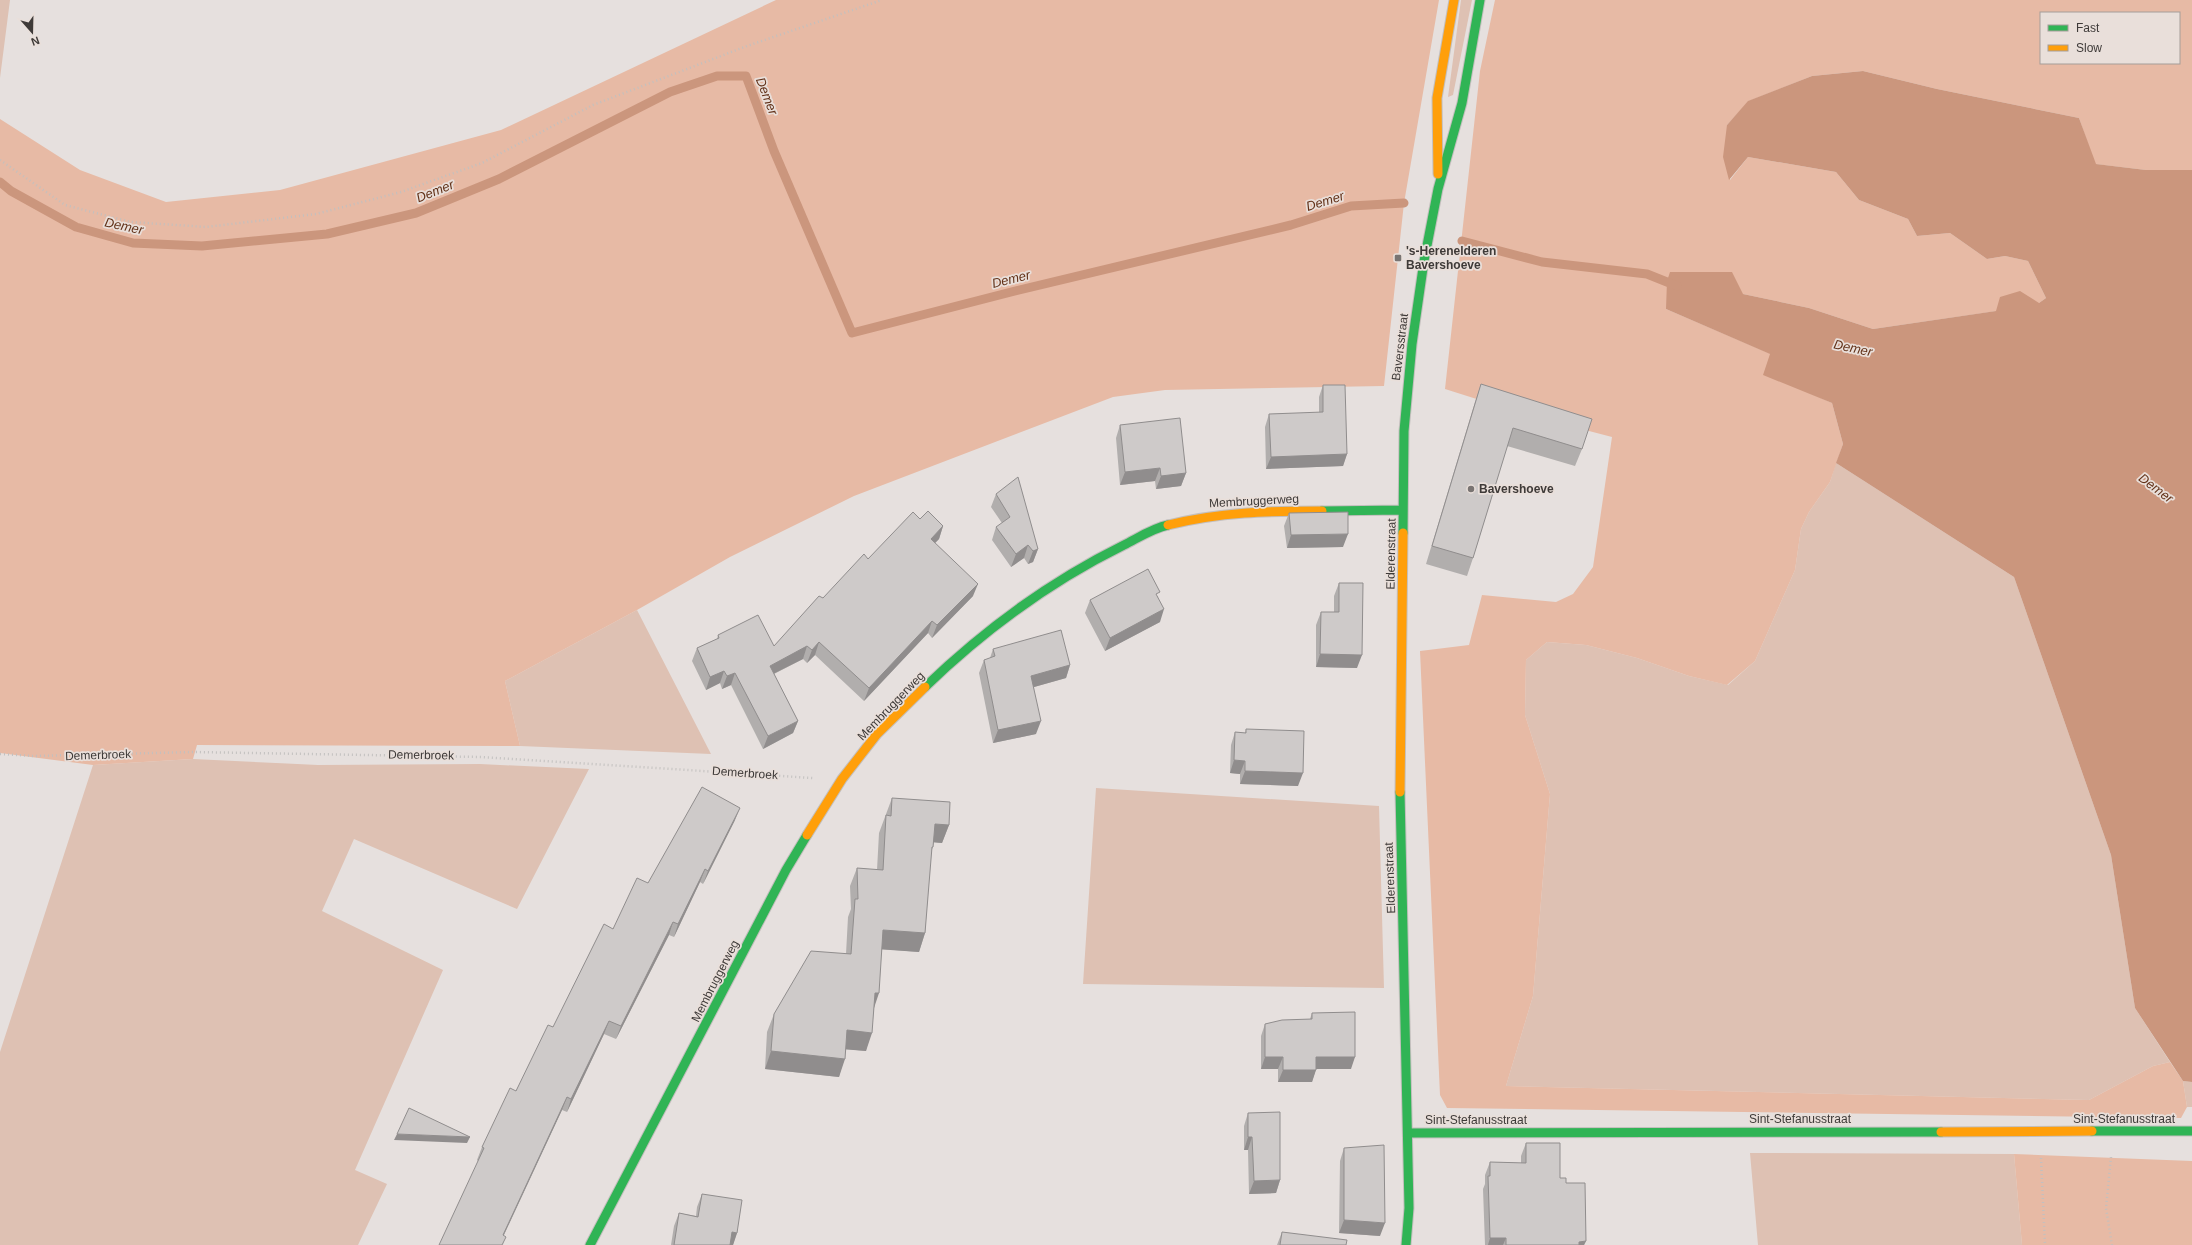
<svg xmlns="http://www.w3.org/2000/svg" width="2192" height="1245" font-family="Helvetica,sans-serif">
	<style>
		.green { fill: #dec1b3 }
		.forest { fill: #e7baa5; fill-rule: evenodd }
		.water { fill: #cb967d }
		.lines { fill: none; stroke-linecap: round; stroke-linejoin: round }
		.stream { stroke: #cb967d; stroke-width: 9 }
		.fast-casing { stroke: #c3bfbd; stroke-width: 11 }
		.slow-casing { stroke: #c3bfbd; stroke-width: 11 }
		.path { stroke: #c2c0bf; stroke-width: 2.5; stroke-dasharray: 1 3; stroke-linecap: butt }
		.fast { stroke: #30b455; stroke-width: 9 }
		.slow { stroke: #ff9f0a; stroke-width: 9 }
		.wall { fill: #b1aead }
		.shaded-wall { fill: #908d8d }
		.building { fill: #cecac9; stroke: #908d8d }
		.poi-dot { fill: #797472; stroke: #e9dfda; stroke-width: 1.5 }
		.labels { text-anchor: middle; dominant-baseline: central; stroke-width: 3.5; stroke-linejoin: round; paint-order: stroke }
		.poi-label { font-size: 12px; font-weight: bold; fill: #3e3a38; stroke: #e9dfda; text-anchor: start }
		.street-label { font-size: 12px; fill: #3e3a38; stroke: #e9dfda }
		.water-label { font-size: 13px; font-style: italic; fill: #613017; stroke: #e9dfda }
	</style>
	<rect width="100%" height="100%" fill="#e6e0de"/>
	<path class="green" d="M0 0H10L0 78Z
		M1461 0H1472L1453 95 1448 97Z
		M1836 463 2014 577 2111 855 2135 1008 2170 1062 2153 1066 2089 1100 1506 1086 1533 996 1550 794 1525 715 1526 660 1547 642 1586 645 1637 658 1689 676 1728 685 1755 661 1795 570 1801 529 1809 512 1830 482Z
		M637 610 711 754 520 746 505 681Z
		M193 759 318 765 480 764 589 769 517 909 354 839 322 911 443 970 355 1170 387 1184 358 1245H0V1052L93 765Z
		M1096 788 1379 806 1384 988 1083 984Z
		M2183 1081 2192 1082V1107H2187Z
		M1750 1153 2014 1154 2022 1245H1758Z"/>
	<path class="forest" d="M776 0H1439L1404 203 1384 386 1165 390 1113 397 854 496 730 557 637 610 505 681 520 746 197 745 193 759 93 765 0 753V119L80 170 166 202 280 190 501 130Z
		M1495 0H2192V170H2146L2095 164 2079 118 1937 89 1863 71 1812 76 1749 101 1727 125 1730 180 1748 157 1836 172 1859 200 1908 219 1917 236 1950 233 1987 259 2005 256 2028 261 2046 298 2039 303 1997 311 1873 329 1809 308 1743 294 1666 309 1771 354 1803 390 1832 403 1843 444 1830 482 1809 512 1801 529 1795 570 1755 661 1727 685 1689 676 1637 658 1586 645 1547 642 1526 660 1525 715 1550 794 1533 996 1506 1086 2089 1100 2153 1066 2170 1062 2183 1081 2187 1107 2181 1118 1447 1108 1440 1095 1420 651 1469 645 1482 595 1556 602 1573 594 1593 567 1612 437 1524 414 1445 389 1480 71ZM2041 13H2179V63H2041Z
		M2014 1154 2192 1161V1245H2022Z"/>
	<path class="water" d="M1863 71 1937 89 2079 118 2096 164 2146 170H2192V1082L2183 1081 2135 1008 2111 855 2014 577 1836 463 1843 444 1832 403 1763 375 1770 354 1666 309 1667 281 1670 272H1732L1743 294 1809 308 1873 329 1996 311 2000 297 2020 291 2039 303 2046 298 2028 261 2005 256 1987 259 1950 233 1917 236 1908 219 1859 200 1836 172 1748 157 1729 180 1723 157 1727 125 1748 101 1812 76Z"/>
	<g class="lines">
		<path class="stream" d="M0 182 11 191 76 227 133 243 202 246 327 234 416 213 499 179 670 92 717 76H746L774 151 852 333 1015 291 1291 225 1351 206 1404 203
			M1462 241 1542 262 1647 274 1677 286"/>
		<defs>
			<path id="fast" d="M1322 511 1403 510
				M1403 533 1404 431 1412 344 1424 261 1438 189 1462 103 1480 0
				M925 687C983 631 1051 581 1124 545 1138 538 1153 528 1168 525
				M1400 792 1409 1208 1406 1245
				M2092 1131H2192
				M1408 1133 1941 1132
				M590 1245 786 870 807 835"/>
			<path id="slow" d="M1438 174 1437 98 1454 0
				M1168 525C1221 512 1267 511 1322 511
				M1400 792 1403 533
				M807 835 842 779 877 734 925 687
				M1941 1132 2092 1131"/>
		</defs>
		<use href="#fast" class="fast-casing"/>
		<use href="#slow" class="slow-casing"/>
		<path class="path" d="M0 160 65 205 131 222 206 227 316 214 401 192 482 163 593 105 747 46 882 0
			M0 754 34 756 193 752 481 757 813 778
			M2111 1157 2106 1208 2112 1245
			M2041 1158 2045 1245"/>
		<use href="#fast" class="fast"/>
		<use href="#slow" class="slow"/>
	</g>
	<path class="wall" d="M1481 384 1582 449 1575 466 1507 446 1473 558 1467 576 1426 564 1475 402Z
		M1323 385 1347 454 1343 466 1266 469 1265 427 1269 414 1319 413V397Z
		M1120 425 1186 473 1181 486 1156 489 1155 481 1120 485 1116 438Z
		M996 494 1038 549 1033 562 1028 564 1024 558 1011 567 992 540 996 527 1002 523 991 507Z
		M1289 513 1343 547 1287 548 1284 526Z
		M920 519 943 526 939 539 935 543 973 596 932 638 928 633 864 701 815 655 807 663 803 659 774 674 798 721 793 733 763 749 731 685 722 689 720 683 706 690 692 661 697 648 717 639 718 635 774 646 823 598 868 559Z
		M1339 583 1357 668 1316 667V625L1321 612H1334V596Z
		M1158 596 1160 622 1105 651 1085 613 1090 600Z
		M993 649 1070 665 1066 678 1034 687 1036 734 993 743 979 673 984 660 990 658Z
		M1246 729 1298 786 1240 784V774L1230 773 1231 745 1235 732 1245 733Z
		M892 798 949 825 942 843 934 842 933 847 931 852 925 933 919 952 882 949 874 1008 866 1051 846 1049 839 1077 765 1069 767 1032 774 1014 846 954 848 917 851 909 850 886 857 868 877 870 879 833Z
		M735 820 703 884 700 882 674 937 669 935 616 1039 604 1034 567 1112 562 1110 504 1235 503 1245 478 1161 477 1160 482 1147 613 929 648 883Z
		M1312 1013 1351 1069H1316L1312 1082H1278V1069H1261V1036L1265 1024 1310 1019Z
		M1248 1113 1280 1180 1276 1193 1249 1194 1248 1150H1244V1126Z
		M1526 1143 1560 1178 1566 1183 1586 1241 1584 1245H1485L1483 1189 1485 1184V1175L1490 1162 1521 1163V1156Z
		M1344 1148 1380 1236 1339 1233 1340 1161Z
		M702 1194 737 1233 733 1245H671L674 1226 679 1213 696 1216 697 1207Z
		M1282 1232 1280 1245H1277Z"/>
	<path class="shaded-wall" d="M1347 454 1343 466 1266 469 1271 457Z
		M1160 468 1155 481 1120 485 1125 472Z
		M1186 473 1181 486 1156 489 1161 476Z
		M943 526 939 539 927 551 931 539Z
		M1348 534 1343 547 1287 548 1291 535Z
		M1028 545 1024 558 1011 567 1016 554Z
		M1038 549 1033 562 1028 564 1033 551Z
		M978 584 973 596 932 638 937 625Z
		M1164 609 1160 622 1105 651 1110 638Z
		M932 621 928 633 864 701 869 688Z
		M819 642 815 655 807 663 812 650Z
		M807 646 803 659 765 678 770 666Z
		M1320 654 1362 655 1357 668 1316 667Z
		M1070 665 1066 678 1027 689 1031 676Z
		M724 671 720 683 706 690 710 677Z
		M735 673 731 685 722 689 727 676Z
		M798 721 793 733 763 749 768 736Z
		M1041 721 1036 734 993 743 998 730Z
		M1234 760 1245 761 1240 774 1230 773Z
		M1245 771 1303 773 1298 786 1240 784Z
		M740 808 735 820 703 884 708 871Z
		M935 824 949 825 942 843 929 842Z
		M705 869 700 882 674 937 678 924Z
		M673 922 669 935 616 1039 621 1026Z
		M883 930 925 933 919 952 876 949Z
		M875 993H879L873 1011Z
		M609 1021 604 1034 567 1112 571 1099Z
		M847 1030 872 1033 866 1051 841 1049Z
		M771 1051 845 1059 839 1077 765 1069Z
		M1265 1057H1283L1278 1069H1261Z
		M1316 1057H1355L1351 1069H1312Z
		M1283 1070H1316L1312 1082H1278Z
		M567 1097 562 1110 499 1245 503 1235Z
		M397 1134 470 1137 467 1143 394 1140Z
		M1248 1137H1252L1248 1150H1244Z
		M1280 1180 1276 1193 1249 1194 1254 1181Z
		M1344 1220 1385 1223 1380 1236 1339 1233Z
		M732 1232 737 1233 733 1245H727Z
		M1490 1238H1506L1503 1245H1488Z
		M1586 1241 1584 1245H1578L1579 1242Z"/>
	<path class="building" d="M1481 384 1592 419 1582 449 1513 428 1473 558 1432 546Z
		M1323 385H1345L1347 454 1271 457 1269 414 1323 412Z
		M1180 418 1186 473 1161 476 1160 468 1125 472 1120 425Z
		M1018 477 1038 549 1033 551 1028 545 1016 554 996 527 1010 517 996 494Z
		M928 511 943 526 931 539 978 584 937 625 932 621 869 688 819 642 812 650 807 646 770 666 798 721 768 736 735 673 727 676 724 671 710 677 697 648 719 638 718 635 758 615 774 646 819 596 823 598 864 554 868 559 913 512 920 519Z
		M1348 512V534L1291 535 1289 513Z
		M1148 569 1160 592 1156 594 1164 609 1110 638 1090 600Z
		M1339 583H1363L1362 655 1320 654 1321 612H1339Z
		M1061 630 1070 665 1031 676 1041 721 998 730 984 660 995 656 993 649Z
		M1246 729 1304 731 1303 773 1245 771V761L1234 760 1235 732 1246 733Z
		M702 787 740 808 708 871 705 869 678 924 673 922 621 1026 609 1021 571 1099 567 1097 503 1235 506 1237 502 1245H439L484 1148 482 1147 510 1088 516 1091 548 1025 553 1027 604 924 613 929 637 878 648 883Z
		M892 798 950 802 949 825 935 824 933 847H932L925 933 883 930 879 993H875L872 1033 847 1030 845 1059 771 1051 774 1014 811 951 851 954 855 899H858L857 868 883 870 886 815 891 816Z
		M1355 1012V1057H1316V1070H1283V1057H1265V1024L1282 1020 1312 1019V1013Z
		M409 1108 470 1137 397 1134Z
		M1280 1112V1180L1254 1181 1252 1137H1248V1113Z
		M1526 1143H1560V1178H1566V1183H1585L1586 1241 1579 1242V1245H1506V1238H1490L1488 1176H1490V1162L1526 1163Z
		M1384 1145 1385 1223 1344 1220V1148Z
		M702 1194 742 1200 737 1233 732 1232 730 1245H674L679 1213 698 1217Z
		M1282 1232 1347 1240 1346 1245H1280Z"/>
	<g class="poi-dot">
		<rect x="1394" y="254" width="8" height="8" rx="2"/>
		<circle cx="1471" cy="489" r="4"/>
	</g>
	<g class="labels">
		<g class="poi-label">
			<text x="1406" y="251">'s-Herenelderen<tspan x="1406" dy="14">Bavershoeve</tspan></text>
			<text x="1479" y="489">Bavershoeve</text>
		</g>
		<g class="street-label">
			<text transform="translate(1400 347) rotate(-83)">Baversstraat</text>
			<text transform="translate(1254 501) rotate(-3)">Membruggerweg</text>
			<text transform="translate(1391 554) rotate(-89)">Elderenstraat</text>
			<text transform="translate(891 706) rotate(-46)">Membruggerweg</text>
			<text transform="translate(98 755) rotate(-2)">Demerbroek</text>
			<text transform="translate(421 755) rotate(1)">Demerbroek</text>
			<text transform="translate(745 773) rotate(4)">Demerbroek</text>
			<text transform="translate(1390 878) rotate(-92)">Elderenstraat</text>
			<text transform="translate(715 981) rotate(-63)">Membruggerweg</text>
			<text x="1800" y="1119">Sint-Stefanusstraat</text>
			<text x="2124" y="1119">Sint-Stefanusstraat</text>
			<text x="1476" y="1120">Sint-Stefanusstraat</text>
		</g>
		<g class="water-label">
			<text transform="translate(767 96) rotate(69)">Demer</text>
			<text transform="translate(435 191) rotate(-22)">Demer</text>
			<text transform="translate(1325 201) rotate(-17)">Demer</text>
			<text transform="translate(124 226) rotate(12)">Demer</text>
			<text transform="translate(1011 279) rotate(-14)">Demer</text>
			<text transform="translate(1853 348) rotate(12)">Demer</text>
			<text transform="translate(2156 488) rotate(37)">Demer</text>
		</g>
	</g>
	<rect x="2040" y="12" width="140" height="52" fill="#e9dfda" stroke="#a59d99"/>
	<rect x="2048" y="25" width="20" height="6" fill="#30b455" stroke="#a59d99"/>
	<text x="2076" y="32" font-size="12" fill="#3e3a38">Fast</text>
	<rect x="2048" y="45" width="20" height="6" fill="#ff9f0a" stroke="#a59d99"/>
	<text x="2076" y="52" font-size="12" fill="#3e3a38">Slow</text>
	<g transform="translate(32 32) rotate(160)" stroke="#e9dfda" stroke-width="3" paint-order="stroke">
	<path d="M0-3L7 15L0 10L-7 15Z" fill="#3e3a38"/>
	<text y="-6" font-size="11" font-weight="bold" text-anchor="middle" fill="#3e3a38">N</text>
	</g>
</svg>
